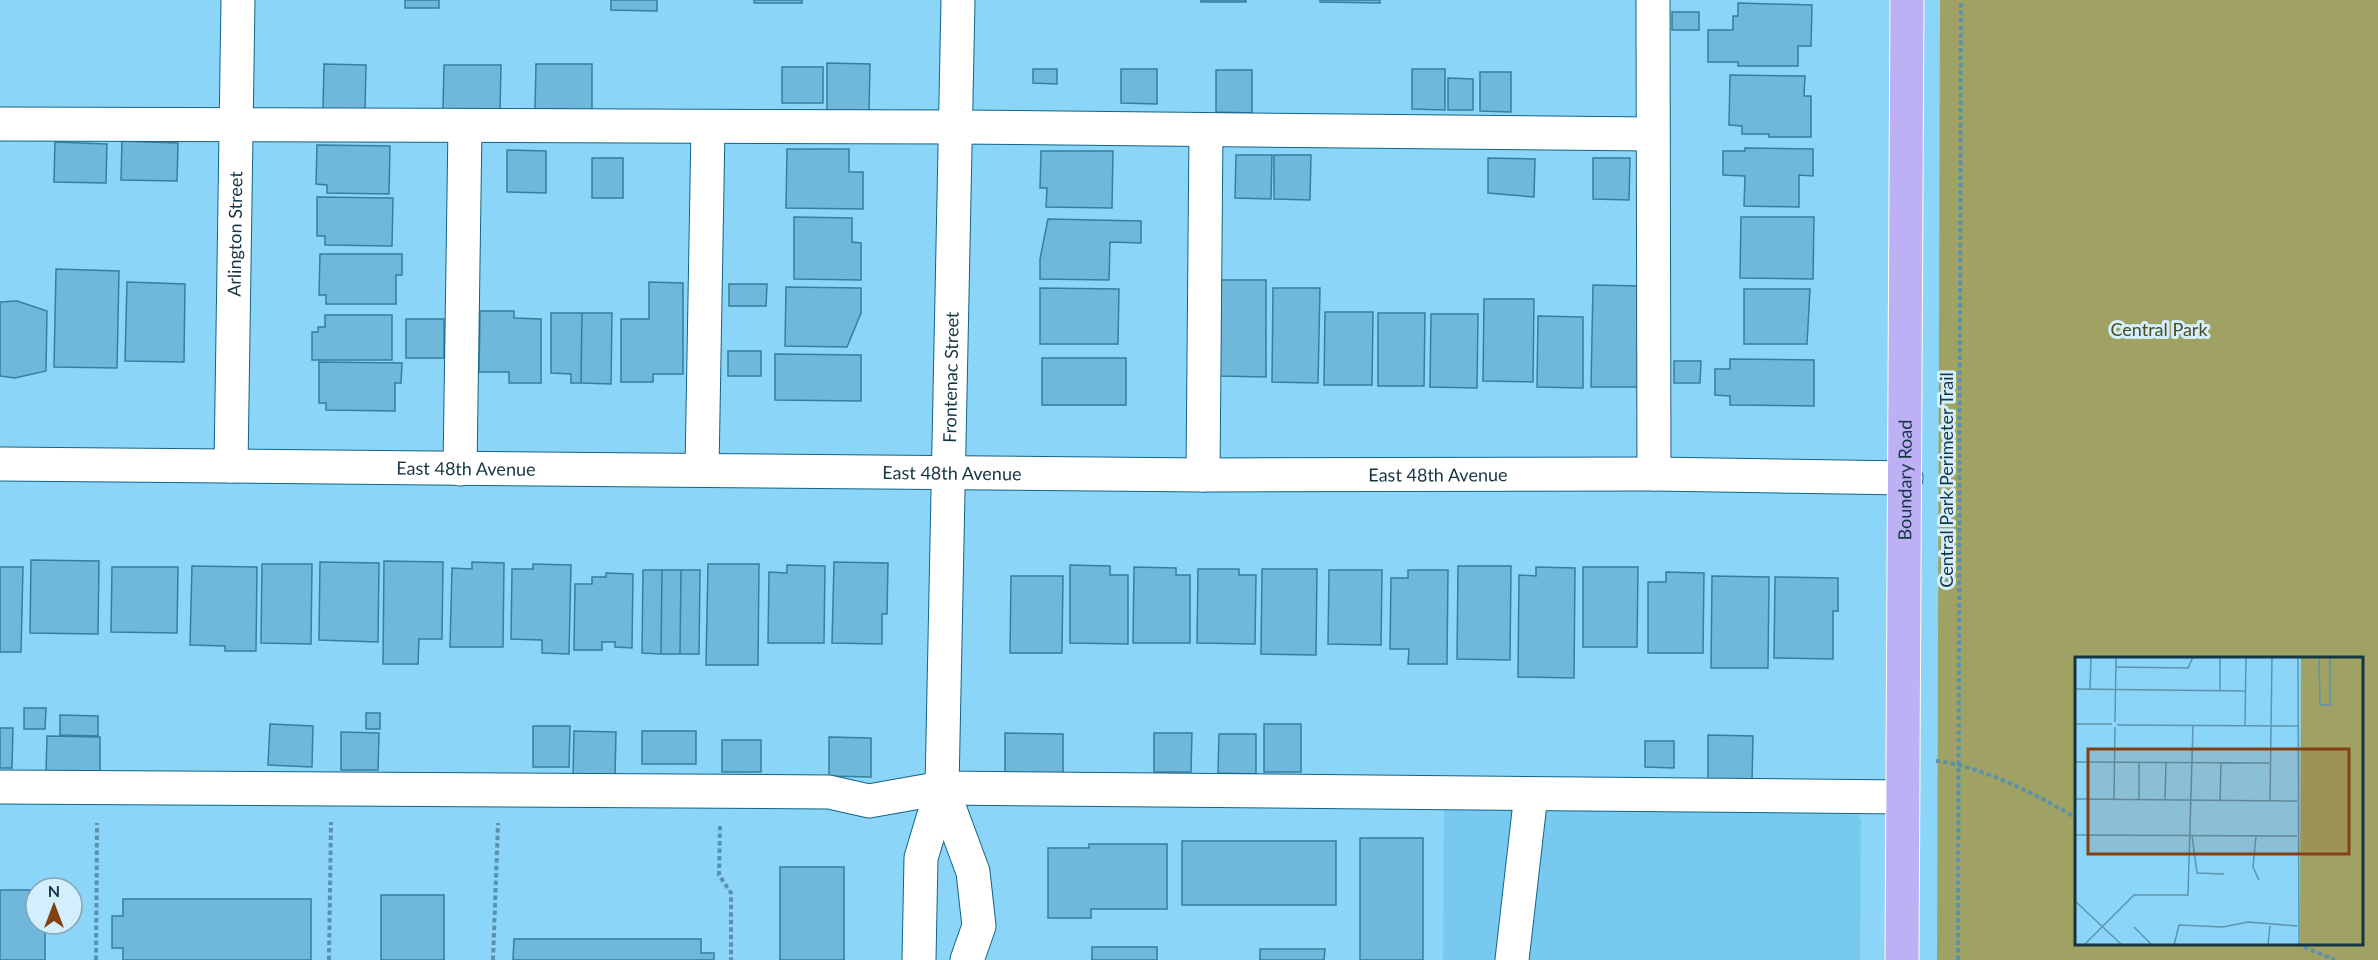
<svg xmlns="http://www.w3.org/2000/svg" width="2378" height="960" font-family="Lato,sans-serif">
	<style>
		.built { fill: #77c9ef }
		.green { fill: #a0a263; fill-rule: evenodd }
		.building { fill: #6fb8db; stroke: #357fa0; stroke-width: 1.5 }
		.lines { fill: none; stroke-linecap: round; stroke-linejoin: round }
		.minor-casing { stroke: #126584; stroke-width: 35 }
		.major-casing { stroke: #fff; stroke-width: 35 }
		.path { stroke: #5a92ac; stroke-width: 4; stroke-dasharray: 4.5 3; stroke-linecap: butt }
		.minor { stroke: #fff; stroke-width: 33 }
		.major { stroke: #bdb0f4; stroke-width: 33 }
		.labels { text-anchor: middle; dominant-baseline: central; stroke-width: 6; stroke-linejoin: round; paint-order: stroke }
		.street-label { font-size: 18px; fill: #163542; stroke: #d3effd }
		.park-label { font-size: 18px; fill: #4c4c1d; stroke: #d3effd }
		.inset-road { fill: none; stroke: #5c95af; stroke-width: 1.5 }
		.view { fill: #834012; fill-opacity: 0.15; stroke: #834012; stroke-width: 3 }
		.inset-edge { fill: none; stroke: #163542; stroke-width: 3 }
	</style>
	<rect width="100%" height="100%" fill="#8bd5f8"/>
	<path class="built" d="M1444 793 1855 811 1861 819 1860 960H1443Z"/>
	<path class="green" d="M1940 0H2378V960H1937ZM2076 658H2362V944H2076Z"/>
	<path class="building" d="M405 0H439V8H405Z
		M611 0H657V11L611 10Z
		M754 0H802V3H754Z
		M1201 0H1246V2H1201Z
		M1320 0H1380V3L1320 2Z
		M1738 3 1812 5 1811 46H1798V66H1738V62H1708V30H1733V16H1738Z
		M1672 12H1699V30H1672Z
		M827 63 870 64 869 111 827 110Z
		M324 64 366 65 365 109H323Z
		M536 64H592V110L535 109Z
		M444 65H501L500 110 443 109Z
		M782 67H823V103H782Z
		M1033 69H1057V84L1033 83Z
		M1121 69H1157V104L1121 103Z
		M1412 69H1445V110L1412 109Z
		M1216 70H1252V113L1216 112Z
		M1480 72H1511V112L1480 111Z
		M1730 75 1805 76 1804 96H1811V137H1769V134H1742V126L1729 125Z
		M1448 78 1473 79V110H1448Z
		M122 141 178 143 177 181 121 180Z
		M55 142 107 144 106 183 54 182Z
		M317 145 390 146 389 194 327 193V185L316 184Z
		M1745 148 1813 149V176L1799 175V207L1744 206 1745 176 1723 175V151H1745Z
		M787 149H849V172H863V209L786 208Z
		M507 150 546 151V193L507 192Z
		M1041 151H1113L1112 208 1046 207 1047 188H1040Z
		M1236 155H1272L1271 199 1235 198Z
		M1274 155H1311L1310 200 1274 199Z
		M592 158H623V198H592Z
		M1488 158 1535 159 1534 197 1488 193Z
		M1593 158H1630L1629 200 1593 199Z
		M317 197 393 198 392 246 325 245V236H317Z
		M794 217 852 218V242L861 243V280L794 279Z
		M1741 217H1814L1813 279 1740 278Z
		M1048 219 1141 221V243L1110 242 1109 280 1040 279V259Z
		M320 254H402V275H396V304H326V295H319Z
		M56 269 119 271 117 368 54 367Z
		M1220 280H1266V377L1219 376Z
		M127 282 185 284 184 362 125 361Z
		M649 282 683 283V374H653V382H621V319H649Z
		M729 284H767L766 306H729Z
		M1593 285 1639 286 1638 387H1591Z
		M786 287 861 288V313L847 347 785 346Z
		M1040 288 1119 289 1118 344H1040Z
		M1273 288H1320L1318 383 1272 382Z
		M1744 289H1810L1807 344H1744Z
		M1484 299H1534L1533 382 1483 381Z
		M17 301 47 311 46 371 15 378 0 376V302Z
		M480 311H514V318L541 319V383H509V372H479Z
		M1325 312H1373L1372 385H1324Z
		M551 313H582L581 383H571V374L551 373Z
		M582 313H612L611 384 581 383Z
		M1378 313H1425L1424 386H1378Z
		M1431 314H1478L1477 388 1430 387Z
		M325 315H392V360H312V332H318V327H325Z
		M1538 316 1583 317V388L1537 387Z
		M406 319H444V358H406Z
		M728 351H761V376H728Z
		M775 354 861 355V401L775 400Z
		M1042 358H1126V405H1042Z
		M1730 359 1814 360V406L1730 405V396L1715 395V369H1730Z
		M1674 361H1701L1700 383H1674Z
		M319 362 402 363 401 383H395V411L326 410V403H319Z
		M31 560 99 561 98 634 30 633Z
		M384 561 443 562 442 639H419L418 664H383Z
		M320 562 379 563 378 642 319 640Z
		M472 562 504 563 503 647H450L452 568 472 569Z
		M834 562 888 563 887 614H882V644L832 643Z
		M262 564H312L311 644 261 643Z
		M533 564 571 565 569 654 542 653V640L511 639 512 569H533Z
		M708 564H759L758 665H706Z
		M787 565 825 566 824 643H768L769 572 787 573Z
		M1070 565 1110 566V575H1128V644L1070 643Z
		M192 566 257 567 256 651H225V646L190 645Z
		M1458 566H1511L1510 660 1457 659Z
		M0 567H23L21 652H0Z
		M112 567H178L177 633 111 632Z
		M1134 567 1176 568V575H1190V643H1133Z
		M1536 567 1575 568 1574 678 1518 677 1519 575 1536 576Z
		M1583 567H1638L1637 647H1583Z
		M1198 569H1239V575H1256L1255 644 1197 643Z
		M1262 569H1317L1316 655 1261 654Z
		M643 570H662L661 654 642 653Z
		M662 570H681L680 654H661Z
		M681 570H700L699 654H680Z
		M1329 570H1382L1381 645 1328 644Z
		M1408 570H1448L1447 664H1408L1409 649H1390L1391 578H1408Z
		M1666 572 1704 573 1703 653H1648V582H1666Z
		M606 573 633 574 632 648 615 647V642H602V650H574L575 584H592V577H606Z
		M1011 576H1063L1062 653H1010Z
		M1712 576 1769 577 1768 668H1711Z
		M1775 577 1838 578V611H1833V659L1774 658Z
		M24 708H46L45 729H24Z
		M366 713H380V729H366Z
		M60 715 98 716V736L60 735Z
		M270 724 313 726 312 767 268 765Z
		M1264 724H1301V772H1264Z
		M533 726H570L569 767H533Z
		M0 728H13L12 768H0Z
		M574 731 616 732 615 776H573Z
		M642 731H696V764H642Z
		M341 732 379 733 378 770H341Z
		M1005 733 1063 734V774L1005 773Z
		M1154 733H1192L1191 772H1154Z
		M1219 734H1256V774L1218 773Z
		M1708 735 1753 736 1752 781H1708Z
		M47 736 100 737V773H46Z
		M829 737 871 738V777L829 776Z
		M722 740H761V772H722Z
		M1645 741H1674V768L1645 767Z
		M1360 838H1423V960H1360Z
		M1182 841H1336V905H1182Z
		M1089 844H1167V909H1091V918H1048V848H1089Z
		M780 867H844V960H780Z
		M0 890H36V924H45V960H0Z
		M381 895H444V960H381Z
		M123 899H311V960H123V948H112V916H123Z
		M514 939H701V953H714V960H513Z
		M1092 947H1157V960H1092Z
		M1260 949H1325L1324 960H1260Z"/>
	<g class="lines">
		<defs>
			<g id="minor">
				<path d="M1653 0 1654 474"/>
				<path d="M0 124 957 127 1651 134"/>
				<path id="s1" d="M0 464 1203 475 1654 474 1906 478"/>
				<path id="s2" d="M231 466 238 0"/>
				<path d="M460 469 465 126"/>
				<path d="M702 470 708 127"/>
				<path d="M1203 475 1206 130"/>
				<path d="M0 787 829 792 869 801 942 788 1902 797"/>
				<path d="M942 788 973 872 979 926 967 960"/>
				<path id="s3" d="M919 960 921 858 942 788 958 0"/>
				<path d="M1512 960 1531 794"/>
			</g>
			<g id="major">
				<path id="s4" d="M1902 960 1907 0"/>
			</g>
		</defs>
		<use href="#minor" class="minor-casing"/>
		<use href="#major" class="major-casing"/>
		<path class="path" d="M1936 761C1979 765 2040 796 2076 818
			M720 826 719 875 731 893V960
			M2297 944 2335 960
			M96 960 97 823
			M329 960 331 822
			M493 960 498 823
			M1958 960 1961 0"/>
		<use href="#minor" class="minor"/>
		<use href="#major" class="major"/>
	</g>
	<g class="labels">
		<g class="street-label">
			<text stroke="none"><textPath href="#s2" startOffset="232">Arlington Street</textPath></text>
			<text stroke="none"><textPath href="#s3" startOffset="586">Frontenac Street</textPath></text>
			<text stroke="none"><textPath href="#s1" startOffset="466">East 48th Avenue</textPath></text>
			<text stroke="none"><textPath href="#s1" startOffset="952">East 48th Avenue</textPath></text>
			<text stroke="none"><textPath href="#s1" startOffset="1438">East 48th Avenue</textPath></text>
			<text stroke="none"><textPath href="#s4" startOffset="480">Boundary Road</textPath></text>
			<text transform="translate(1946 480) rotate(-90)">Central Park Perimeter Trail</text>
		</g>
		<g class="park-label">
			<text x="2159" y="329">Central Park</text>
		</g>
	</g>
	<g transform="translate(2075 657)">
		<rect width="288" height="288" fill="#8bd5f8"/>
		<path d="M226 0H288V288H225Z" fill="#a0a263"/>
		<path class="inset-road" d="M223 0 224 288M244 0 245 48H255V0M40 10 113 11 118 0M0 32 170 34M15 32 16 0M145 34V0M40 65 41 0M0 67H37M42 68 223 69M170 68 171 0M0 105 194 106M0 142 222 144M39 143 40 70M64 143V105M90 143 91 105M145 144 146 106M195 144 197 0M0 178 222 179M117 179 122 216 149 217M181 179 178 210 184 223M0 244 47 288M59 270 77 288M9 288 59 238H113L118 69M99 288 104 268 148 270 173 265 222 269M193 288 195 269"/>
		<path class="view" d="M13 92H274V197H13Z"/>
		<rect width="288" height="288" class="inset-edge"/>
	</g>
	<g transform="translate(54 906)"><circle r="28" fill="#d3effd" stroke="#87a5b2" stroke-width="1.5"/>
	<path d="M0-4.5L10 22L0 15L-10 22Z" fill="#834012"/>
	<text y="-9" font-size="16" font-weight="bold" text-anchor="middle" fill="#163542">N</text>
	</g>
</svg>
